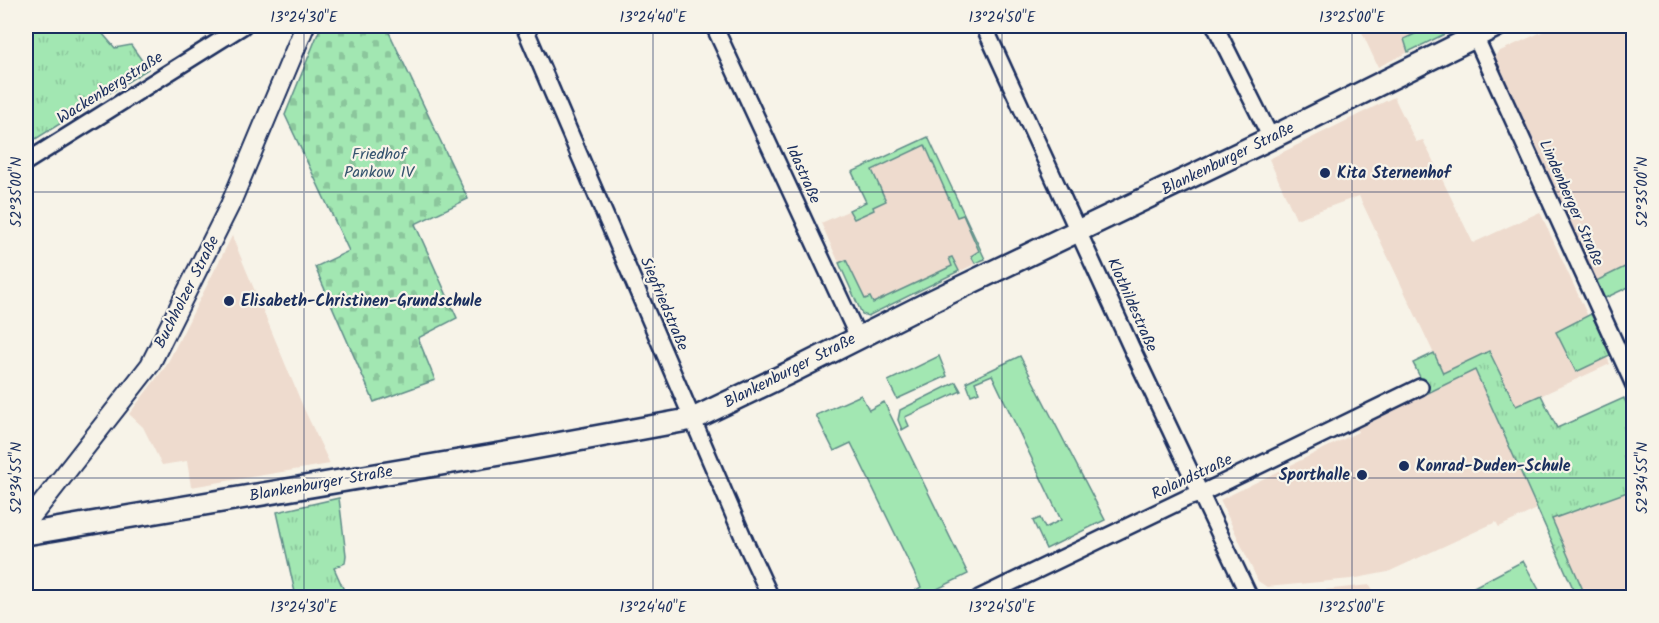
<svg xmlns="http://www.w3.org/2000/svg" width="1659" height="623" font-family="Kalam,sans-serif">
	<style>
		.built { fill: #eedbce }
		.green { fill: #a2e7b2; stroke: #5e8b88; stroke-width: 1.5 }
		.cemetery { fill: url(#cemetery-stones); stroke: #5e8b88; stroke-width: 1.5 }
		.park { fill: url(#park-tufts); stroke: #5e8b88; stroke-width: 1.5 }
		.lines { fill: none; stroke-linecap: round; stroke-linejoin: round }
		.minor-casing { stroke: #1b2f5e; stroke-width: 20 }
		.tertiary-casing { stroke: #1b2f5e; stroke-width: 22 }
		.secondary-casing { stroke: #1b2f5e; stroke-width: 26 }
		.minor { stroke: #f7f3e8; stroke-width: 15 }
		.tertiary { stroke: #f7f3e8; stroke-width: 18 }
		.secondary { stroke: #f7f3e8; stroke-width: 21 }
		.ticks { fill: none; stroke: #1b2f5e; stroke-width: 1.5; stroke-opacity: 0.45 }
		.poi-dot { fill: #1b2f5e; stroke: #f7f3e8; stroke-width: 2 }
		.labels { text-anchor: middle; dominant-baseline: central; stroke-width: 4.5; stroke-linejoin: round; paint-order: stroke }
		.street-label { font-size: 16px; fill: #1b2f5e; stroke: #f7f3e8 }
		.park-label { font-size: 16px; fill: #36546f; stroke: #f7f3e8 }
		.poi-label { font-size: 16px; font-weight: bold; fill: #1b2f5e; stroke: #f7f3e8; text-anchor: start }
		.neatline { fill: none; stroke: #1b2f5e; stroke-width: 2 }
		.ticks-label { font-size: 15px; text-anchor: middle; fill: #1b2f5e }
	</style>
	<defs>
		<pattern id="cemetery-stones" width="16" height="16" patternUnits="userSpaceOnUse" patternTransform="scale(1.5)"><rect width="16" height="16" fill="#a2e7b2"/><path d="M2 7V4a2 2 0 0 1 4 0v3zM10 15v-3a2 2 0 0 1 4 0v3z" fill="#8bc69c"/></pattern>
		<pattern id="park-tufts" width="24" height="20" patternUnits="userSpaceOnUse" patternTransform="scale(1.5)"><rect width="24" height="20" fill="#a2e7b2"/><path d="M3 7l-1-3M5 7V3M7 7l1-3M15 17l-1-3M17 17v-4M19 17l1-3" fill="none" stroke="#8bc69c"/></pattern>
	</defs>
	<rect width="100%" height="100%" fill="#f7f3e8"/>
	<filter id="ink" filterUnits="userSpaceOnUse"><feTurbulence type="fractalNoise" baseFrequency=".0167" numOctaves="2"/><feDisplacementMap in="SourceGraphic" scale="12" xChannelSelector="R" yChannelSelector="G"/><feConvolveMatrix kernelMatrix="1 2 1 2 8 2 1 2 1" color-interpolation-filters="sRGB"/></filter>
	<g filter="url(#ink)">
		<path class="built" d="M1359 26H1462L1378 67Z
			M1555 26H1633V263L1594 282 1493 59 1498 52Z
			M1394 97 1416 142 1423 140 1473 243 1540 212 1610 364 1516 407 1489 351 1443 373 1359 196 1296 219 1269 159Z
			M928 137 985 259 868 316 862 314 821 223 866 203 852 172Z
			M232 236 304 409 330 464 191 487 187 461 162 465 143 427 129 414 166 366Z
			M1475 370 1537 509 1499 527 1496 522 1388 572 1351 579 1267 587 1258 581 1220 500 1358 432 1356 428Z
			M1633 490V597H1586L1552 519Z
			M1370 585 1377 597H1258Z"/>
		<path class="green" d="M1432 26H1450L1453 30 1408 52 1404 39Z
			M928 137 985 259 975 263 971 256 979 251 963 215 957 217 925 145 872 170 886 201 873 207 874 210 854 219 849 210 866 202 852 172Z
			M952 257 959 271 868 316 862 314 839 263 846 260 865 299 870 297 873 303 952 266 949 258Z
			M1633 263V285L1603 299 1594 282Z
			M939 356 947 376 897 399 888 381Z
			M1020 356 1105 520 1046 549 1033 521 1040 518 1045 528 1061 520 992 375 975 382 979 392 971 395 966 382Z
			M956 382 961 391 905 417 909 426 902 430 898 420 900 410Z
			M861 395 869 410 884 402 968 574 921 597H905L921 587 851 443 834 451 816 415Z
			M1523 561 1543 597H1455Z"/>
		<path class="cemetery" d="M321 26H386L468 199 415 224 457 318 418 338 435 380 374 402 315 267 349 251 285 115Z"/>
		<path class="park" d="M26 26H96L115 48 131 45 148 69 26 145Z
			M1591 314 1612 355 1576 372 1556 332Z
			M1489 351 1516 406 1541 395 1557 428 1624 398 1633 419V490L1552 519 1586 597H1577L1475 370 1428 393 1413 363 1434 353 1443 373Z
			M339 498 346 555 345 563 334 568 347 597H296L277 512Z"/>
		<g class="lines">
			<defs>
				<path id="minor" d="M524 26 747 546 771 598
					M714 26 858 337
					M984 26 1132 349 1250 598
					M1215 26 1271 138
					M1475 36 1634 385
					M26 162 243 26
					M979 598 1187 498 1200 494 1420 387"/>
				<path id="tertiary" d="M29 534 28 521 150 365 230 205 305 26"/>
				<path id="secondary" d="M26 534 518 451 693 419 791 372 926 304 1271 138 1496 26"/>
			</defs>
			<use href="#minor" class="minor-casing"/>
			<use href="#tertiary" class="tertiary-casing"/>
			<use href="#secondary" class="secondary-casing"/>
			<use href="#minor" class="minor"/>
			<use href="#tertiary" class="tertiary"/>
			<use href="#secondary" class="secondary"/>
		</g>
	</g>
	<path class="ticks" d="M304 26V598M653 26V598M1002 26V598M1352 26V598M26 192H1634M26 478H1634"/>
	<g class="poi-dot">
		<circle cx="1325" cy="173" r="6"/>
		<circle cx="229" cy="301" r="6"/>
		<circle cx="1404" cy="466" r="6"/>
		<circle cx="1362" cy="475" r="6"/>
	</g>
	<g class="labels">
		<g class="street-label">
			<text transform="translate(110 88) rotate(-32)">Wackenbergstraße</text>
			<text transform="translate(1228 159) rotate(-26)">Blankenburger Straße</text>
			<text transform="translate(803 174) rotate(66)">Idastraße</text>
			<text transform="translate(1571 203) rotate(66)">Lindenberger Straße</text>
			<text transform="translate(187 292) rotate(-63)">Buchholzer Straße</text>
			<text transform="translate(664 304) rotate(67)">Siegfriedstraße</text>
			<text transform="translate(1132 305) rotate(66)">Klothildestraße</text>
			<text transform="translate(790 371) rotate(-27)">Blankenburger Straße</text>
			<text transform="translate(1192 477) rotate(-25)">Rolandstraße</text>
			<text transform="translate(321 484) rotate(-10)">Blankenburger Straße</text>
		</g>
		<g class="park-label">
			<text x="379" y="154">Friedhof<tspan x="379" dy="18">Pankow IV</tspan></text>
		</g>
		<g class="poi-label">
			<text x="1337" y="173">Kita Sternenhof</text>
			<text x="241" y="301">Elisabeth-Christinen-Grundschule</text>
			<text x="1416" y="466">Konrad-Duden-Schule</text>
			<text x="1350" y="475" text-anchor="end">Sporthalle</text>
		</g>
	</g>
	<rect width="1659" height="623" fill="none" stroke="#f7f3e8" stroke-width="66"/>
	<rect x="33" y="33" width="1593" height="557" class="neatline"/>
	<g class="ticks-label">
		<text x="304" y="22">13°24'30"E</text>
		<text x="653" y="22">13°24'40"E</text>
		<text x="1002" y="22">13°24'50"E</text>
		<text x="1352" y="22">13°25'00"E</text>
		<text transform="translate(16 192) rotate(-90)" y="5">52°35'00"N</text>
		<text transform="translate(1642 192) rotate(-90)" y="5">52°35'00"N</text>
		<text transform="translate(16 478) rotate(-90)" y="5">52°34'55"N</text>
		<text transform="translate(1642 478) rotate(-90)" y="5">52°34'55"N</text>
		<text x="304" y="612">13°24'30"E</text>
		<text x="653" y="612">13°24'40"E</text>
		<text x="1002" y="612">13°24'50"E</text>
		<text x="1352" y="612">13°25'00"E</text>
	</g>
</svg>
